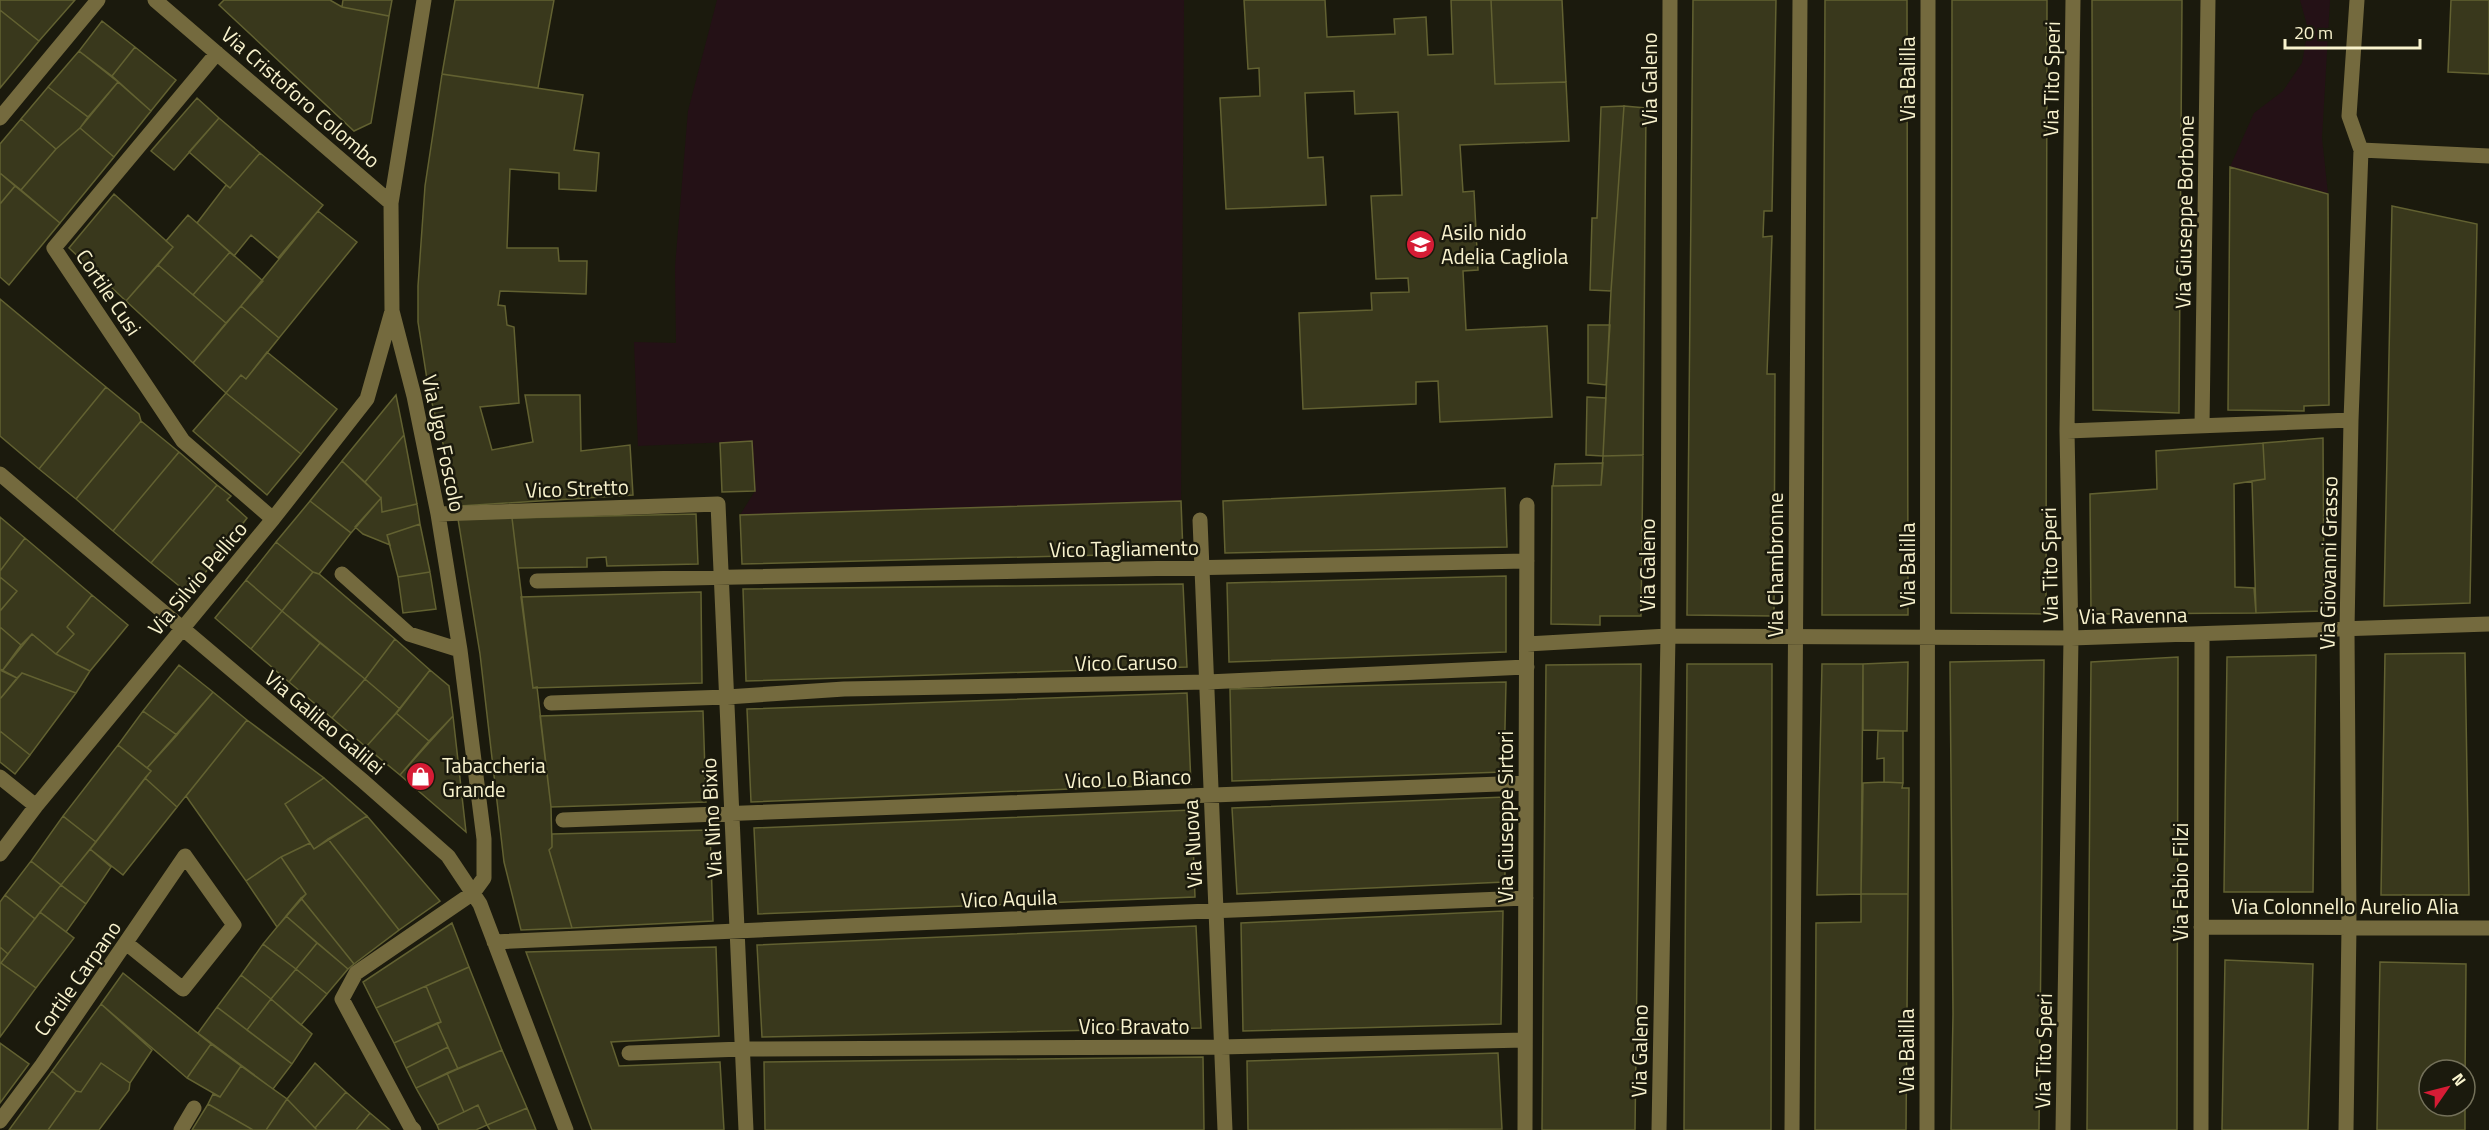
<svg xmlns="http://www.w3.org/2000/svg" width="2489" height="1130" font-family="'Titillium Web',sans-serif">
	<style>
		.green { fill: #241116 }
		.building { fill: #39381c; stroke: #626131; stroke-width: 1.5 }
		.lines { fill: none; stroke-linecap: round; stroke-linejoin: round }
		.minor { stroke: #746a3e; stroke-width: 15 }
		.labels { text-anchor: middle; dominant-baseline: central; stroke-width: 5; stroke-linejoin: round; paint-order: stroke }
		.street-label { font-size: 21px; fill: #f9f3ce; stroke: #1b1a0d }
		.poi-label { font-size: 21px; fill: #f9f3ce; stroke: #1b1a0d; text-anchor: start }
	</style>
	<rect width="100%" height="100%" fill="#1b1a0d"/>
	<path class="green" d="M717 0H1184L1181 501 740 515 755 491 752 441 638 446 634 342 676 343 675 267 688 111Z
		M2300 0H2330L2322 138 2328 194 2230 167 2254 113 2283 91 2302 63 2308 29Z"/>
	<path class="building" d="M0 0H75L39 41 0 10Z
		M224 0H330L342 7 389 16 371 123 354 131 219 5Z
		M343 0H392L389 16 342 7Z
		M455 0H554L538 88 442 74Z
		M1244 0H1325L1327 37 1395 34 1394 19 1426 17 1428 55 1453 54 1451 0H1491L1495 84 1566 82 1569 141 1460 145 1463 192 1474 191 1478 270 1463 271 1466 330 1547 326 1552 417 1440 422 1438 381 1416 382V404L1303 409 1299 313 1372 310 1371 293 1409 292 1408 278 1376 279 1371 196 1402 195 1398 112 1355 114 1354 91 1305 93 1308 158 1323 157 1326 205 1226 209 1220 98 1260 96 1259 68 1248 69Z
		M1491 0H1562L1566 82 1495 84Z
		M1693 0H1776L1772 211H1764L1763 237 1772 236 1767 374H1775L1774 616 1687 615Z
		M1825 0H1907L1908 615H1822Z
		M1952 0H2047L2046 614 1951 613Z
		M2092 0H2182L2179 413 2093 410Z
		M2451 0H2489V74L2448 72Z
		M0 10 39 41 0 88Z
		M102 21 135 47 112 76 79 51Z
		M135 47 176 80 151 111 112 76Z
		M79 51 118 82 88 117 48 87Z
		M442 74 583 95 574 150 599 153 596 191 559 189V173L510 169 507 248H558L559 261H587L586 294 500 291 498 305 505 306 507 325 514 327 519 403 480 407 492 450 533 442 525 395H580L581 451 630 445 633 495 460 506 429 392 418 322V286L425 186Z
		M118 82 151 111 114 157 80 128Z
		M48 87 88 117 80 128 56 149 21 119Z
		M197 98 219 118 174 170 151 151Z
		M1624 106 1646 108 1643 455 1603 456 1611 291Z
		M1624 106 1611 291 1590 290 1592 218H1597L1601 107Z
		M219 118 260 153 230 188 189 152Z
		M21 119 56 149 21 190 0 173V144Z
		M80 128 114 157 60 223 21 190 56 149Z
		M260 153 323 205 278 258 251 235 234 256 197 223 226 185 230 188Z
		M2230 167 2328 194 2329 405 2304 406V411L2228 410Z
		M0 173 15 186 0 204Z
		M15 186 60 223 9 285 0 277V204Z
		M114 194 173 247 126 301 69 248Z
		M2392 206 2477 224 2470 603 2384 606Z
		M318 211 357 242 279 338 241 306Z
		M188 215 230 252 193 295 158 265 173 247 166 241Z
		M230 252 263 281 226 323 193 295Z
		M158 265 226 323 193 363 126 301Z
		M0 299 106 387 39 469 0 436Z
		M241 306 279 338 246 379 241 375 226 393 193 363Z
		M1588 325H1610L1606 385 1588 383Z
		M267 352 337 409 301 454 226 393 241 375 246 379Z
		M106 387 139 414 141 421 76 499 39 469Z
		M226 393 301 454 267 495 193 431Z
		M396 395 404 435 365 482 342 461Z
		M1587 397 1606 398 1603 456 1586 455Z
		M141 421 179 452 113 531 76 499Z
		M404 435 417 504 382 512 381 498 365 482Z
		M2323 438 2324 611 2256 613 2252 481 2265 479 2263 443Z
		M752 441 755 491 722 492 720 443Z
		M2263 443 2265 479 2234 484 2235 587 2254 588 2256 613 2091 614 2090 494 2157 489 2156 451Z
		M179 452 217 485 151 563 113 531Z
		M1643 455 1641 616H1600V625L1551 624 1552 486 1601 485 1603 456Z
		M342 461 381 498 351 533 310 501Z
		M1603 463 1601 485 1553 486 1555 464Z
		M217 485 231 496 227 500 247 518 189 594 151 563Z
		M1505 488 1507 547 1225 553 1223 501Z
		M381 498 382 512 417 504 420 524 387 535 390 545 363 534 355 527Z
		M310 501 351 533 319 574 313 572 276 542Z
		M1181 501 1183 553 742 564 740 515Z
		M696 514 698 564 607 566 606 557 587 558V567L518 568 512 518Z
		M0 517 25 538 0 571Z
		M512 518 533 688 537 687 551 807 552 847 549 850 572 928 521 930 504 862 480 654 458 519Z
		M420 524 430 572 398 577 387 535Z
		M25 538 92 595 67 627 74 634 56 654 32 634 21 645 0 627V611L17 591 0 577V571Z
		M276 542 313 572 282 611 246 580Z
		M313 572 319 574 395 639 365 679 282 611Z
		M430 572 436 609 403 613 398 577Z
		M1506 576V652L1229 662 1227 583Z
		M0 577 17 591 0 611Z
		M246 580 282 611 251 649 215 618Z
		M1183 584 1187 667 746 681 743 589Z
		M701 592 702 683 533 688 521 597Z
		M92 595 128 625 90 671 56 654 74 634 67 627Z
		M282 611 320 643 289 682 251 649Z
		M0 627 21 645 2 671 0 669Z
		M32 634 56 654 90 671 76 693 22 673 17 678 2 671Z
		M395 639 430 670 400 709 365 679Z
		M320 643 365 679 332 718 289 682Z
		M2465 653 2469 895H2381L2385 654Z
		M2316 655 2313 892H2224L2227 657Z
		M2178 657 2177 1130H2087L2091 662Z
		M2044 660 2039 1130H1951L1953 1014 1950 662Z
		M1908 662 1907 731 1863 730V664Z
		M1641 664 1635 1130H1542L1546 665Z
		M1687 664H1772L1771 1130H1684Z
		M1822 664H1863L1861 894 1817 895Z
		M179 665 213 692 177 735 143 711Z
		M0 669 17 678 0 699Z
		M430 670 449 686 453 716 429 741 396 713Z
		M22 673 76 693 30 755 0 731V699Z
		M365 679 400 709 366 747 332 718Z
		M1506 682 1504 772 1232 781 1230 689Z
		M213 692 247 720 177 807 145 778 151 771 147 768Z
		M1187 693 1191 784 751 802 747 709Z
		M143 711 177 735 147 768 118 745Z
		M703 711 706 802 551 807 540 716Z
		M396 713 429 741 400 775 366 747Z
		M453 716 466 832 400 775Z
		M247 720 324 778 285 804 310 843 281 857 246 881 186 796Z
		M0 731 30 755 15 774 0 762Z
		M1878 731H1903V783L1884 782V758L1877 759Z
		M118 745 151 771 96 842 63 816Z
		M145 778 177 807 123 875 90 849Z
		M324 778 367 816 314 849 285 804Z
		M1884 782 1903 783 1902 788H1909L1908 894H1861L1863 783Z
		M1505 797V882L1237 894 1232 808Z
		M1192 810 1195 897 758 914 754 828Z
		M63 816 96 842 61 885 31 861Z
		M367 816 440 901 399 930 328 839Z
		M710 830 713 921 572 928 549 850 552 847V834Z
		M328 839 399 930 354 964 301 898 306 894 281 857 310 843 314 849Z
		M90 849 111 867 86 904 61 885Z
		M281 857 306 894 277 927 246 881Z
		M31 861 61 885 35 919 5 895Z
		M61 885 86 904 66 932 40 912Z
		M1861 894H1908L1906 1130H1815L1816 923 1861 922Z
		M5 895 35 919 8 954 0 947V902Z
		M301 898 354 964 348 969 286 916Z
		M1503 911 1501 1024 1243 1031 1241 923Z
		M40 912 74 938 36 988 1 963Z
		M286 916 317 943 296 969 263 944Z
		M452 923 469 967 376 1008 363 982Z
		M1196 926 1201 1028 762 1037 757 945Z
		M317 943 348 969 327 994 296 969Z
		M263 944 296 969 271 999 241 975Z
		M0 947 8 954 1 963 36 988 0 1037Z
		M716 947 719 1036 611 1042 619 1066 720 1062 724 1130H592L526 952Z
		M2225 960 2313 964 2308 1130H2222Z
		M2380 962 2466 964 2465 1084V1070H2429V1106H2465V1130H2377Z
		M469 967 502 1050 458 1069 437 1023 441 1022 426 986Z
		M296 969 327 994 301 1025 271 999Z
		M123 973 211 1044 187 1078 101 1004Z
		M241 975 271 999 247 1030 217 1007Z
		M426 986 441 1022 394 1043 376 1008Z
		M271 999 312 1034 292 1064 247 1030Z
		M101 1004 152 1050 130 1083 101 1063 81 1092 76 1091 52 1071Z
		M217 1007 292 1064 273 1089 198 1033Z
		M437 1023 448 1047 406 1068 394 1043Z
		M0 1043 29 1064 0 1103Z
		M211 1044 241 1066 220 1097 187 1078Z
		M448 1047 458 1069 416 1088 406 1068Z
		M502 1050 527 1108 487 1125 478 1105 464 1112 447 1073Z
		M1498 1053 1502 1129 1248 1130 1247 1061Z
		M1203 1057 1204 1130H765L764 1062Z
		M101 1063 130 1083 129 1090 99 1130H48L76 1091 81 1092Z
		M315 1063 346 1092 315 1128 287 1099Z
		M241 1066 287 1099 266 1130H253L208 1104 213 1094 220 1097Z
		M52 1071 76 1091 48 1130H9Z
		M447 1073 464 1112 437 1125 416 1088Z
		M346 1092 370 1113 356 1130H317L315 1128Z
		M287 1099 315 1128 317 1130H266Z
		M208 1104 253 1130H192Z
		M478 1105 487 1125 476 1130H439L437 1125Z
		M527 1108 536 1130H490L487 1125Z
		M370 1113 390 1130H356Z"/>
	<g class="lines">
		<path class="minor" d="M155 0 391 203
			M217 53 54 248 183 441 273 519
			M0 118 98 0
			M2361 150 2489 156
			M2202 426 2208 0
			M2067 431 2351 420
			M0 474 363 781 448 856 480 904 566 1130
			M438 514 718 504 746 1130
			M1200 520 1225 1130
			M342 574 409 634 460 650
			M537 581 1527 561
			M1527 644 1668 636 2071 638 2489 624
			M551 703 727 697 844 689 1207 682 1527 667
			M0 777 36 806
			M563 820 1526 783
			M0 854 36 806 273 519 367 399 392 311
			M2201 927 2489 928
			M494 942 890 924 1526 898
			M629 1053 743 1049 1221 1047 1525 1040
			M0 1121 42 1065 185 856 234 925 183 989 126 943
			M181 1130 194 1108
			M414 1130 410 1126 342 999 356 973 473 893 484 878V839L460 650 438 514 414 396 392 311 391 203 424 0
			M1525 1130 1527 505
			M1659 1130 1668 636 1670 0
			M1792 1130 1800 0
			M1927 1130 1928 0
			M2063 1130 2071 638 2067 431 2073 0
			M2201 1130 2202 635
			M2346 1130 2349 927 2347 629 2351 420 2361 150 2349 116 2357 0"/>
	</g>
	<defs>
		<symbol id="school-disc" viewBox="-11 -11 22 22"><circle r="9.5" fill="#d61c35" stroke="#1b1a0d"/><path d="M0-5L7-2L0 1L-7-2ZM-4 1L0 2.5L4 1V4Q0 6-4 4Z" fill="#fff"/></symbol>
		<symbol id="shop-disc" viewBox="-11 -11 22 22"><circle r="9.5" fill="#d61c35" stroke="#1b1a0d"/><path d="M-5-2.5h2.3a2.7 3.5 0 0 1 5.4 0H5L5.5 6h-11ZM-1.5-2.5h3a1.5 2.3 0 0 0-3 0Z" fill="#fff"/></symbol>
	</defs>
	<g fill-rule="evenodd">
		<use href="#school-disc" x="1404" y="228" width="33" height="33"/>
		<use href="#shop-disc" x="404" y="760" width="33" height="33"/>
	</g>
	<g class="labels">
		<g class="street-label">
			<text transform="translate(1649 79) rotate(-90)">Via Galeno</text>
			<text transform="translate(1907 79) rotate(-90)">Via Balilla</text>
			<text transform="translate(2051 79) rotate(-89)">Via Tito Speri</text>
			<text transform="translate(301 97) rotate(41)">Via Cristoforo Colombo</text>
			<text transform="translate(2184 212) rotate(-89)">Via Giuseppe Borbone</text>
			<text transform="translate(109 292) rotate(56)">Cortile Cusi</text>
			<text transform="translate(444 443) rotate(78)">Via Ugo Foscolo</text>
			<text transform="translate(577 488) rotate(-2)">Vico Stretto</text>
			<text transform="translate(1124 548) rotate(-1)">Vico Tagliamento</text>
			<text transform="translate(2328 563) rotate(-89)">Via Giovanni Grasso</text>
			<text transform="translate(1647 565) rotate(-90)">Via Galeno</text>
			<text transform="translate(1775 565) rotate(-90)">Via Chambronne</text>
			<text transform="translate(1907 565) rotate(-90)">Via Balilla</text>
			<text transform="translate(2049 565) rotate(-91)">Via Tito Speri</text>
			<text transform="translate(197 578) rotate(-50)">Via Silvio Pellico</text>
			<text transform="translate(2133 615) rotate(-1)">Via Ravenna</text>
			<text transform="translate(1126 662) rotate(-1)">Vico Caruso</text>
			<text transform="translate(325 722) rotate(40)">Via Galileo Galilei</text>
			<text transform="translate(1128 778) rotate(-2)">Vico Lo Bianco</text>
			<text transform="translate(1505 817) rotate(-90)">Via Giuseppe Sirtori</text>
			<text transform="translate(711 818) rotate(-93)">Via Nino Bixio</text>
			<text transform="translate(1192 844) rotate(-93)">Via Nuova</text>
			<text transform="translate(2180 882) rotate(-90)">Via Fabio Filzi</text>
			<text transform="translate(1009 898) rotate(-2)">Vico Aquila</text>
			<text x="2345" y="906">Via Colonnello Aurelio Alia</text>
			<text transform="translate(77 978) rotate(-55)">Cortile Carpano</text>
			<text x="1134" y="1026">Vico Bravato</text>
			<text transform="translate(1639 1051) rotate(-89)">Via Galeno</text>
			<text transform="translate(1906 1051) rotate(-90)">Via Balilla</text>
			<text transform="translate(2043 1051) rotate(-89)">Via Tito Speri</text>
		</g>
		<g class="poi-label">
			<text x="1441" y="232">Asilo nido<tspan x="1441" dy="24">Adelia Cagliola</tspan></text>
			<text x="442" y="765">Tabaccheria<tspan x="442" dy="24">Grande</tspan></text>
		</g>
	</g>
	<g transform="translate(2447 1088) rotate(55)"><circle r="28" fill="#1b1a0d" stroke="#74715a" stroke-width="1.5"/>
	<path d="M0-4.5L10 22L0 15L-10 22Z" fill="#d61c35"/>
	<text y="-9" font-size="16" font-weight="bold" text-anchor="middle" fill="#f9f3ce">N</text>
	</g>
	<path d="M2285 39v9h135v-9" fill="none" stroke="#f9f3ce" stroke-width="3"/>
	<text x="2294" y="39" font-size="18" fill="#f9f3ce" stroke="#1b1a0d" stroke-width="4.5" paint-order="stroke">20 m</text>
</svg>
